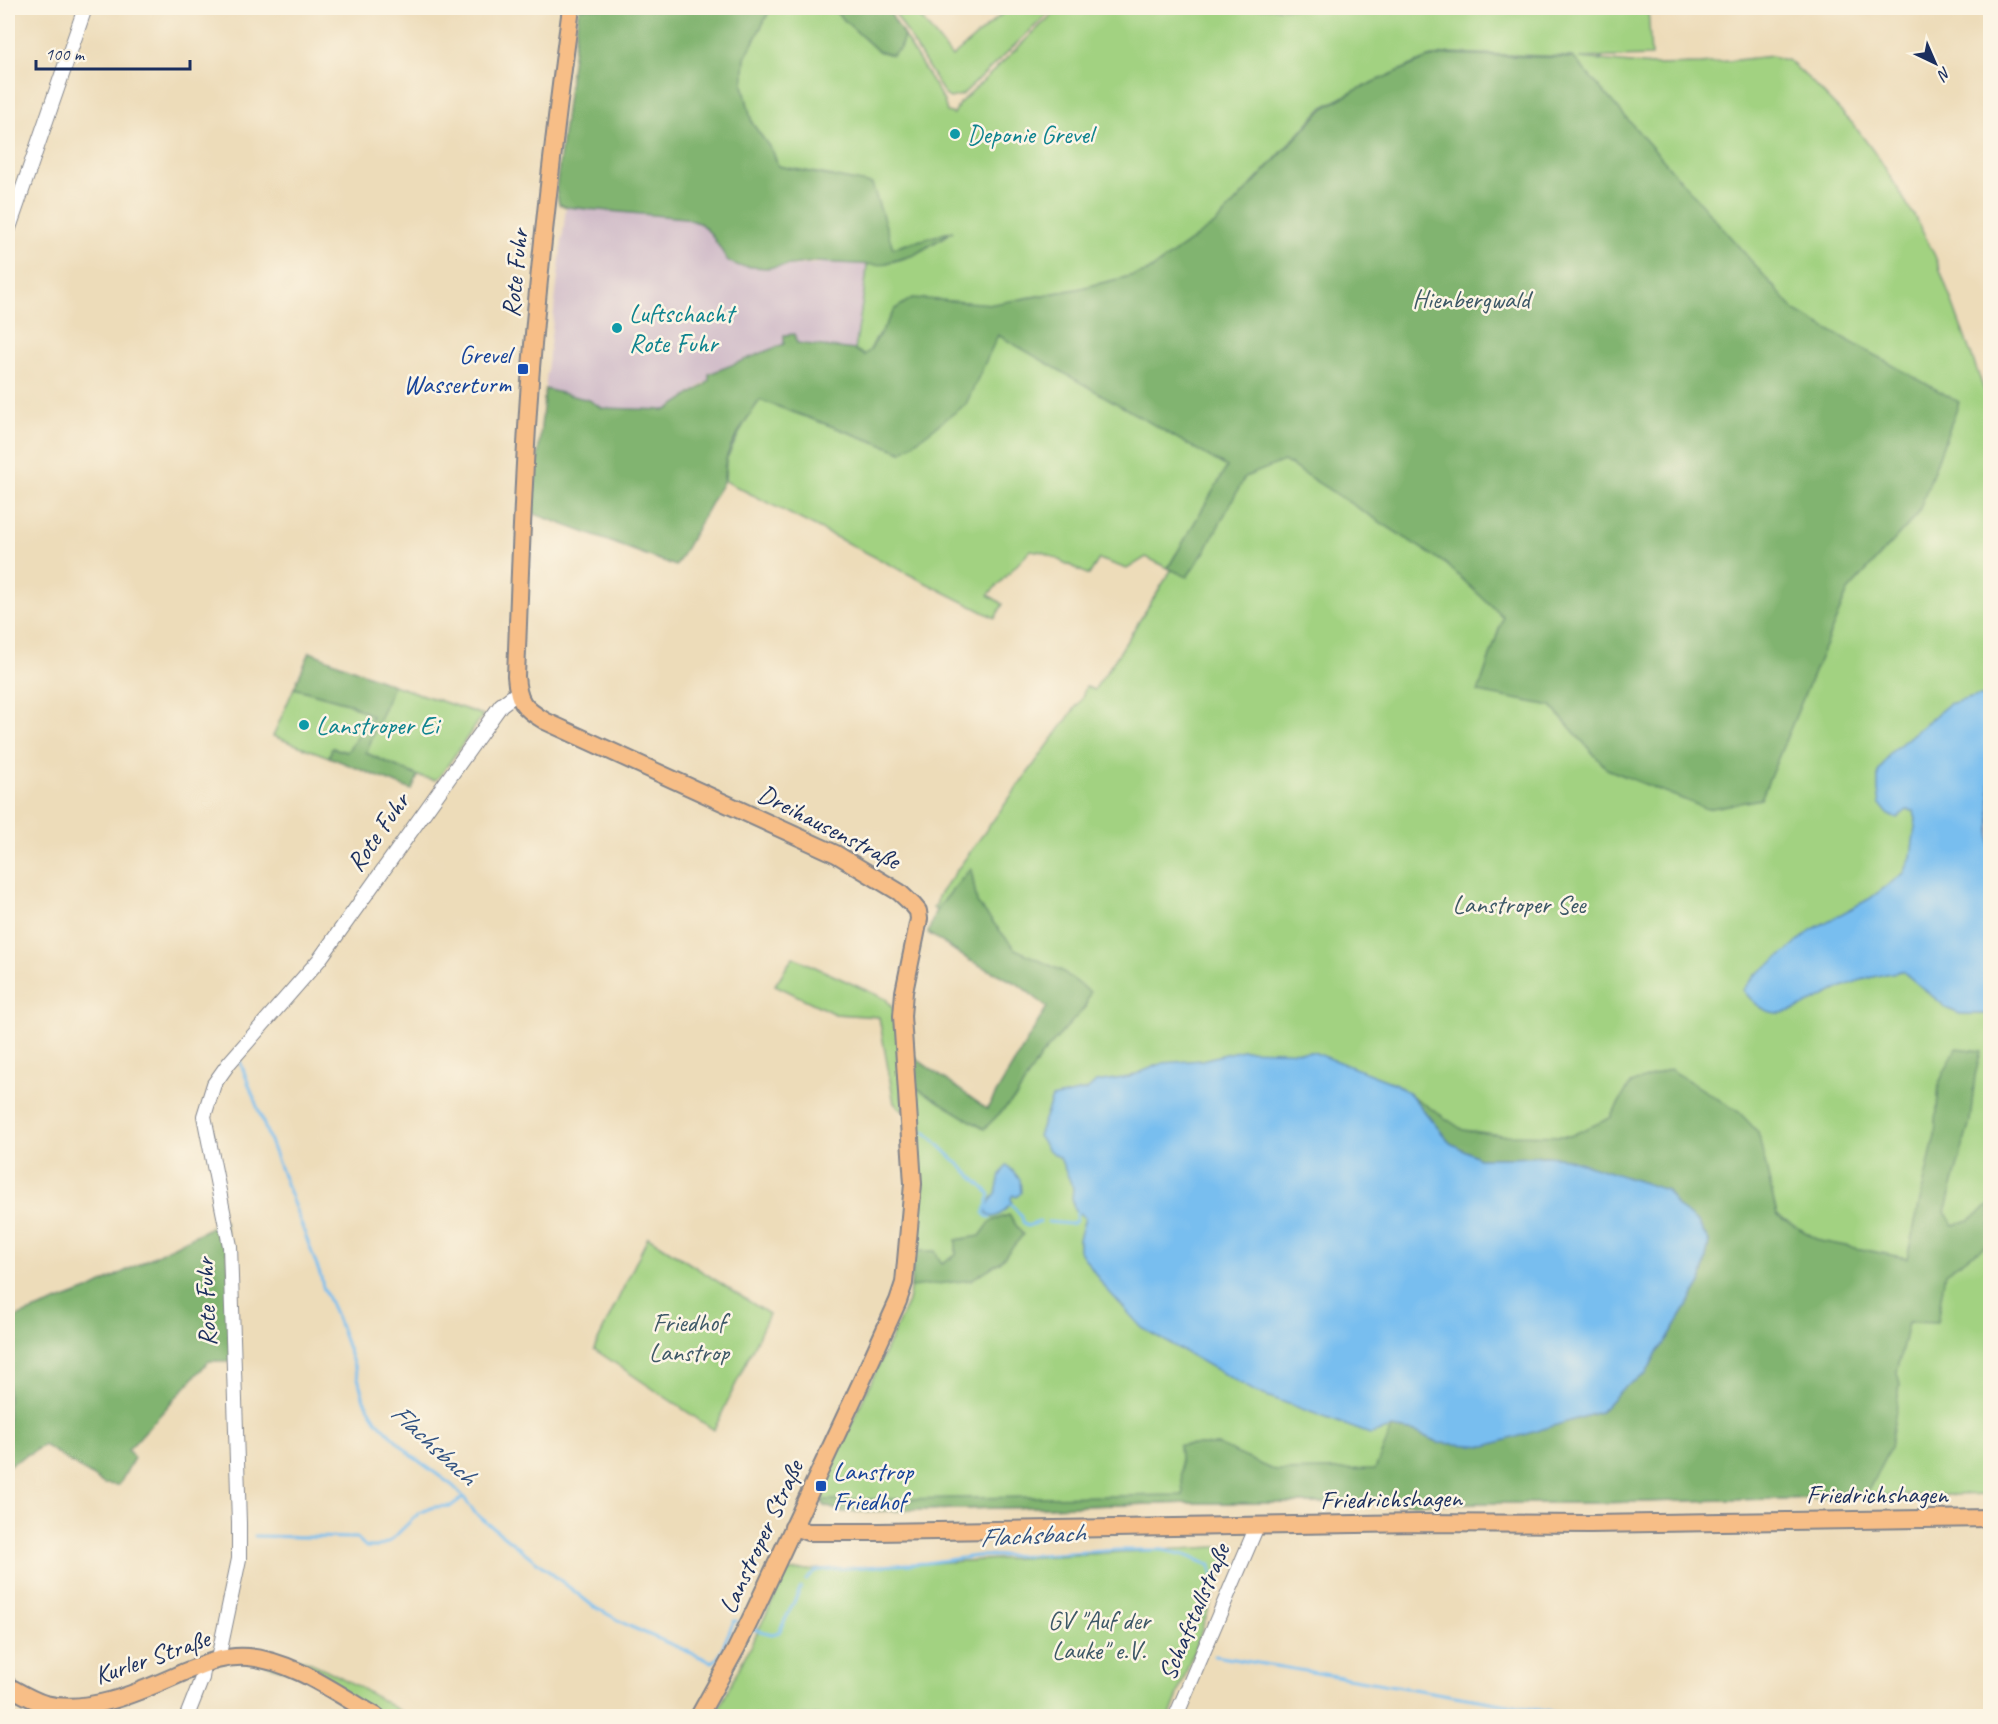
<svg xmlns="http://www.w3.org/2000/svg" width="1998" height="1724" font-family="Caveat,sans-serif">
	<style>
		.industrial { fill: #d1bdc9 }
		.green { fill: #a2d281; stroke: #5e8070; stroke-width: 1.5; fill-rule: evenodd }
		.forest { fill: #81b46f; stroke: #4e7266; stroke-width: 1.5 }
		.water { fill: #78beef; stroke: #4a76a6; stroke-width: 1.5 }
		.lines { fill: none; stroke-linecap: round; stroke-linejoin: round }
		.stream { stroke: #78beef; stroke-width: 3 }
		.minor-casing { stroke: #84868c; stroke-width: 16 }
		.major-casing { stroke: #84868c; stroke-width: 20 }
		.minor { stroke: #fff; stroke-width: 14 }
		.major { stroke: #f7be87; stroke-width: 16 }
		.culture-dot { fill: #0f9aa8; stroke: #fcf5e5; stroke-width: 2 }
		.transit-dot { fill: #1a4fb4; stroke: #fcf5e5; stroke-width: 2 }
		.labels { text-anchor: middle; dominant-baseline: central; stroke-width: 5; stroke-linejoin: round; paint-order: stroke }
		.culture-label { font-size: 26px; fill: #0d838f; stroke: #fcf5e5; text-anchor: start }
		.street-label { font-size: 26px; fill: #1b2f5e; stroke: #fcf5e5 }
		.park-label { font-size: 26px; fill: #3d5867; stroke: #fcf5e5 }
		.transit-label { font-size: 26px; fill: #164399; stroke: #fcf5e5; text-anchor: end }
		.water-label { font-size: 27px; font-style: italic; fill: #325382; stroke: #fcf5e5 }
	</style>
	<rect width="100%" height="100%" fill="#fcf5e5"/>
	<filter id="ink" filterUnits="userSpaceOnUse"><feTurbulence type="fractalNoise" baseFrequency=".0167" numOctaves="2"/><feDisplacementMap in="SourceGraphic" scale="12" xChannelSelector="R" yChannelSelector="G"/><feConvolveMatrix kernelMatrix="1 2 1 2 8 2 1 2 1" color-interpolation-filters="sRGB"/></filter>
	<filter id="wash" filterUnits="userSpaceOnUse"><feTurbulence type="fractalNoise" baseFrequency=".008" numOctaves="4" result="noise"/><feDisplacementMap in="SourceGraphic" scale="24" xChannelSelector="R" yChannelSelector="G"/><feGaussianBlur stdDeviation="1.35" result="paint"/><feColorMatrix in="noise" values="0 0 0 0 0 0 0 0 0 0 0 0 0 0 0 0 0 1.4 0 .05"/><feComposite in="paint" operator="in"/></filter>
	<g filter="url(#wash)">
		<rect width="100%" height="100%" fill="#eddcb9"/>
		<path class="industrial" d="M566 207 685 218 701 224 739 266 767 268 835 262 867 264 866 278 855 350 797 343 784 335 785 344 758 354 709 380 667 410 602 408 589 400 545 389Z"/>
		<path class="green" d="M771 8H831L878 51 892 55 900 48 904 36 944 101 947 112 954 114 959 104 1059 8H1648L1651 56 1579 58 1652 65 1701 64 1772 56 1789 61 1811 81 1853 124 1880 160 1915 217 1935 256 1990 406V1494L1592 1503H1192L843 1512 825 1506 818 1496 908 1302 912 1279 911 1055 978 1126 1055 995 933 908 937 903 938 896 1081 700 1086 686 1094 690 1118 655 1180 556 1176 554 1168 568 1146 557 1127 569 1099 559 1089 575 1043 552 1031 550 988 595 1003 604 995 618 725 481 726 460 747 418 760 400 902 452 1008 302 876 338 870 350 864 355 855 350 866 278 867 264C898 266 926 250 951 232L893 248 833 176 778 166 773 152 752 123 743 85 745 58ZM1449 53 1573 57 1585 71 1118 285 1020 299 1077 289 1147 272 1216 223 1323 107 1357 90 1429 57Z
			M892 8H913L952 57 1009 8H1054L962 95 950 98 945 95Z
			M393 685 483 715 440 776 435 780 418 776 366 753Z
			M294 688 348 703 372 716 347 752 333 748 329 757 273 736Z
			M793 957 886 999 898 1016 903 1111 894 1103 879 1017 835 1014 775 985Z
			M648 1237 769 1314 714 1430 594 1349Z
			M1232 1546 1170 1716H715L788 1571Z
			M253 1647C309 1653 361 1689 409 1716H376L304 1676 220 1651Z"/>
		<path class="forest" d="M579 8H771L745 58 743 85 752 123 773 152 778 166 872 184 893 248 953 231 914 255 879 265 814 262 767 268 739 266 728 261 711 234 701 224 685 218 566 207 559 204 556 190Z
			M831 8H887L904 36 900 48 892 55 878 51Z
			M1448 54 1574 58 1795 311 1959 402 1918 514 1848 591 1761 799 1707 809 1607 769 1551 706 1478 692 1503 617 1446 564 1284 461 1245 477 1205 551 1187 577 1168 568 1227 467 998 335 966 404 902 452 760 400C750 414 730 444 726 460 722 475 729 476 717 492L676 566 532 513 545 389 589 400 602 408 667 410 705 385 709 380V374L784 344V335L795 334 797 343 855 350 864 355 870 350 895 309 912 298 993 304 1077 289 1147 272 1216 223 1324 108 1356 90 1426 59Z
			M310 652 393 685 366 753 418 776 412 790 329 757 332 748 347 752 372 716 348 703 294 688Z
			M971 868 977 903 1015 949 1062 971 1090 992 1085 1007 1040 1057 1016 1097 984 1129 913 1086 911 1055 987 1109 1047 1007 1018 984 969 960 928 933 936 910Z
			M1956 1048 1981 1051 1975 1076 1970 1121 1945 1212 1954 1225 1969 1220 1990 1205V1243L1945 1273 1937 1323 1908 1322 1897 1372 1900 1384 1890 1448 1865 1497 1592 1503H1192L843 1512 825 1506 821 1500 1183 1495 1179 1445H1218L1276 1471 1375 1469 1392 1428 1416 1432 1439 1443 1600 1412 1624 1387 1646 1374 1657 1352 1665 1343 1701 1283 1709 1242 1698 1223 1678 1207 1666 1190 1547 1156 1515 1158H1479L1450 1143 1411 1095 1463 1130 1502 1135 1570 1136 1610 1118 1630 1084 1670 1069 1739 1112 1758 1132 1777 1215 1820 1241 1907 1258 1935 1135 1939 1083Z
			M1009 1215 1023 1235 1000 1262 971 1280 911 1287 914 1251H935L942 1264 956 1255V1240L980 1236 991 1221Z
			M225 1220 234 1361H209L128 1450 134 1458 119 1485 104 1484 44 1445 8 1466V1320L88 1290Z"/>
		<path class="water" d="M1978 696H1990V1014H1960L1948 1009 1902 971C1884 974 1865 978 1847 985 1827 993 1799 1013 1777 1013 1762 1012 1751 1000 1743 990L1754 976 1789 950 1811 930 1869 899 1904 873 1911 857 1916 819 1914 811 1907 810 1897 818 1888 814 1880 804 1878 791V773L1890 753 1949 704Z
			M1242 1050 1313 1052 1396 1084 1411 1095 1450 1143 1479 1158H1515L1547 1156 1566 1158 1666 1190 1678 1207 1698 1223 1709 1242 1701 1283 1665 1343 1657 1352 1646 1374 1624 1387 1600 1412 1486 1446 1439 1443 1416 1432 1392 1428 1370 1434 1256 1392 1142 1328 1103 1285 1079 1250V1239L1085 1218 1074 1209 1072 1198 1073 1188 1060 1158 1047 1149 1038 1136 1052 1098 1087 1090 1096 1082 1129 1077 1163 1063 1202 1060Z
			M1007 1165 1020 1179 1021 1193 1016 1197 1013 1195 1011 1198 1012 1202C1006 1209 1002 1215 993 1217L987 1213 986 1207 996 1193 1000 1175Z"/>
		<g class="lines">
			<path class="stream" d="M8 246 12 234
				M240 1061 321 1277 323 1287 337 1318 357 1374 364 1400 377 1421 412 1456 453 1486 462 1495 475 1513 491 1526 593 1606 629 1626 712 1662 718 1658 734 1621H737
				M924 1131 990 1194 984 1213 986 1216 990 1217
				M1011 1204 1022 1217 1023 1222 1027 1226 1040 1222
				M1048 1222 1071 1224 1076 1221 1077 1212
				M255 1536 357 1538 366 1547H377L390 1541 419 1513 434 1507 451 1506 463 1497
				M806 1580 815 1571 820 1570 926 1563 976 1556 1038 1555 1119 1550H1163L1185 1555 1210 1565 1213 1576 1201 1611V1615
				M753 1629 772 1634 779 1632 801 1588
				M1215 1656 1575 1716"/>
		</g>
	</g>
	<g filter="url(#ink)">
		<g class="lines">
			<defs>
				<path id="minor" d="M8 231 85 8
					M218 1659 239 1559V1523L230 1246 204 1116 214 1084 229 1063 319 960 501 705 517 693
					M187 1716 202 1678 204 1664
					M1176 1716 1257 1526"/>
				<path id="major" d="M571 8C555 127 541 248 531 368 523 471 520 574 516 676 518 702 523 708 545 721L836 854 899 892 913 905 918 911 919 919 904 992 902 1016 913 1184 904 1283 898 1301 864 1376 754 1612 736 1649 699 1716
					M793 1527 808 1532H878L1419 1523 1590 1524 1990 1518
					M8 1686C19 1692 32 1700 45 1704 90 1715 141 1691 182 1673 204 1664 223 1655 248 1657 294 1661 337 1694 376 1716"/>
			</defs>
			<use href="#minor" class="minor-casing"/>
			<use href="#major" class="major-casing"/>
			<use href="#minor" class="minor"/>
			<use href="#major" class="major"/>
		</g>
	</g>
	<g class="culture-dot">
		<circle cx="955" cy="134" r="6"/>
		<circle cx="617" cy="328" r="6"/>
		<circle cx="304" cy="725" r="6"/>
	</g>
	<g class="transit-dot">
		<rect x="517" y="363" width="12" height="12" rx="3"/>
		<rect x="815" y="1480" width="12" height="12" rx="3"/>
	</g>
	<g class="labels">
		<g class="culture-label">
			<text x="967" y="134">Deponie Grevel</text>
			<text x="629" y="313">Luftschacht<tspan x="629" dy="30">Rote Fuhr</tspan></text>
			<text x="316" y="725">Lanstroper Ei</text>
		</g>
		<g class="street-label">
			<text transform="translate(515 273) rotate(-84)">Rote Fuhr</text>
			<text transform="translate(829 827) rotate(27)">Dreihausenstraße</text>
			<text transform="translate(378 832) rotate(-55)">Rote Fuhr</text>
			<text transform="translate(206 1302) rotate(-92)">Rote Fuhr</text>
			<text x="1877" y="1494">Friedrichshagen</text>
			<text transform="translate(1391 1499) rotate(-1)">Friedrichshagen</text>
			<text transform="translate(761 1537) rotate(-65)">Lanstroper Straße</text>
			<text transform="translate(1194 1612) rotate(-67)">Schafstallstraße</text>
			<text transform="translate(152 1657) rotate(-19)">Kurler Straße</text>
		</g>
		<g class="park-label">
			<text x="1471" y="299">Hienbergwald</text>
			<text x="1519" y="904">Lanstroper See</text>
			<text x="689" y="1322">Friedhof<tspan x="689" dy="30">Lanstrop</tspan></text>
			<text x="1099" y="1620">GV "Auf der<tspan x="1099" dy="30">Lauke" e.V.</tspan></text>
		</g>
		<g class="transit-label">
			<text x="511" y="354">Grevel<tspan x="511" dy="30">Wasserturm</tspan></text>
			<text x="833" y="1471" text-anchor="start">Lanstrop<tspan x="833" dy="30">Friedhof</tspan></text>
		</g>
		<g class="water-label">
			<text transform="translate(434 1444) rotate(43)">Flachsbach</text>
			<text transform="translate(1032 1535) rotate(-3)">Flachsbach</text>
		</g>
	</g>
	<rect width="1998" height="1724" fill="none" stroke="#fcf5e5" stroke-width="30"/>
	<g transform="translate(1935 63) rotate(136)" stroke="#fcf5e5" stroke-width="4.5" paint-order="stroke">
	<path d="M0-4.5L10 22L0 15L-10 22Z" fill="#1b2f5e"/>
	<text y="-9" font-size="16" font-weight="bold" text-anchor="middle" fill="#1b2f5e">N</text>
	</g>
	<path d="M36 60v9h154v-9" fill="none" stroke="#1b2f5e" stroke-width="3"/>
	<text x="45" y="60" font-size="18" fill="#1b2f5e" stroke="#fcf5e5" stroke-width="4.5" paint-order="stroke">100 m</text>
</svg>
